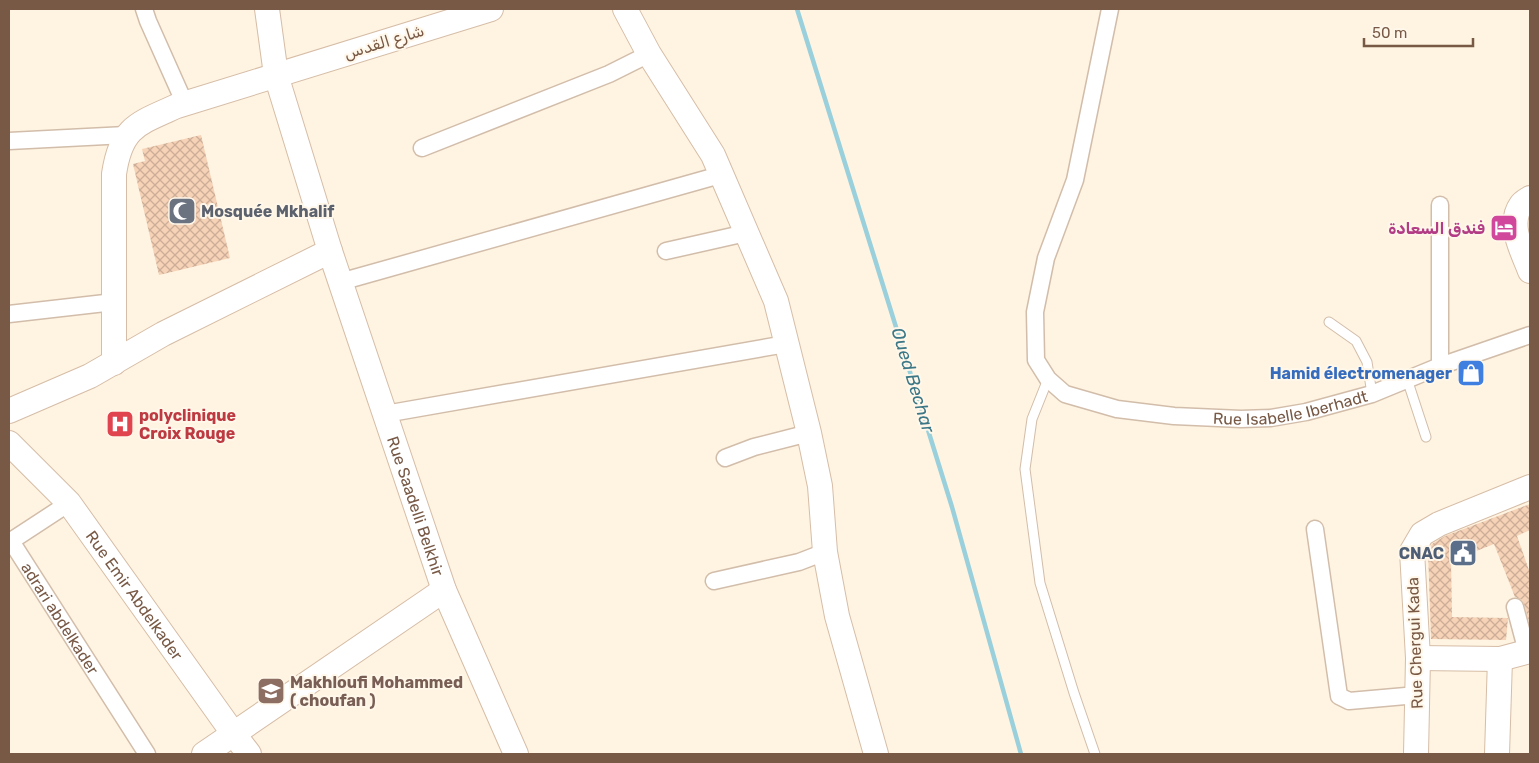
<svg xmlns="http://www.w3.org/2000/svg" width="1539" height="763" font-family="Rubik,Cairo,sans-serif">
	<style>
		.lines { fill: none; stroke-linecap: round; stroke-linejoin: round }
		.stream { stroke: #9ad0dc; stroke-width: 4.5 }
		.building { fill: url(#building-cross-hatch) }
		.lane-casing { stroke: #d2bdaa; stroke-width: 11 }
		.street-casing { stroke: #d2bdaa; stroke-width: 19 }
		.secondary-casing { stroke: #d6bda7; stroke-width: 26 }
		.lane { stroke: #fff; stroke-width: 9 }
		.street { stroke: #fff; stroke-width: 16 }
		.secondary { stroke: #fff; stroke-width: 24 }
		.labels { text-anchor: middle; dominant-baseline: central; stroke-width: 4; stroke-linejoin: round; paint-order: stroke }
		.street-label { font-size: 16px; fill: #785946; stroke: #fff7e9 }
		.worship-label { font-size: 16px; font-weight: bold; fill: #5b616d; stroke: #fff7e9; text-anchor: start }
		.hotel-label { font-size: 16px; font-weight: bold; fill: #b23c85; stroke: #fff7e9; text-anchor: end }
		.shop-label { font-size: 16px; font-weight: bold; fill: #366cbe; stroke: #fff7e9; text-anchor: end }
		.health-label { font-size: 16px; font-weight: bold; fill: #be3a42; stroke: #fff7e9; text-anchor: start }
		.service-label { font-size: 16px; font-weight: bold; fill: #4e5e75; stroke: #fff7e9; text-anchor: end }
		.education-label { font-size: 16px; font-weight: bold; fill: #785e54; stroke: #fff7e9; text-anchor: start }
		.water-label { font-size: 18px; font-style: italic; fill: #3b7786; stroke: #fff7e9 }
	</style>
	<defs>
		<pattern id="building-cross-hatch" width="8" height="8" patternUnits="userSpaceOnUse" patternTransform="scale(1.25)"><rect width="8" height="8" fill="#f6d2b7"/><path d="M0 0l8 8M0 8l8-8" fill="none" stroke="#ccad97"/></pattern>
	</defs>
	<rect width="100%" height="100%" fill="#fef4e1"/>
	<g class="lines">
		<path class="stream" d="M797 9 952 507 1021 754"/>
	</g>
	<path class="building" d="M201 135 230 258 159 275 133 164 145 161 142 149Z
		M1530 504V530L1517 536 1530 573V625L1524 604 1522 600 1515 597 1494 544 1451 561 1452 617 1508 618 1506 640 1431 639 1428 550 1432 544 1445 536Z"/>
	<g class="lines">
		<defs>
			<path id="lane" d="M1329 322 1356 341 1367 362 1372 394
				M1048 379 1032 419 1025 469 1040 583 1074 693 1095 754
				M1407 379 1426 437"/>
			<g id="street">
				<path d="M144 9 148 21 185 104"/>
				<path id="s1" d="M1110 9 1075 180 1046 258 1035 312 1036 360 1048 379 1065 394 1117 409 1174 416 1241 419 1271 418 1306 412 1372 394 1440 366 1530 335"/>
				<path d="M9 141 126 135"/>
				<path d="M422 148 609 74 649 54"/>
				<path d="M666 251 746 233"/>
				<path d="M340 282 720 175"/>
				<path d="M9 314 114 302"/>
				<path d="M1440 366V205"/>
				<path d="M385 414 786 344"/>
				<path d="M725 458 754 447 809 433"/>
				<path id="s2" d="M69 503 11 541 147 754"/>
				<path d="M1315 529 1339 696 1349 701 1417 695"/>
				<path d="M714 581 799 562 825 552"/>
				<path d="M1515 607 1527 652"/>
			</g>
			<g id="secondary">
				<path d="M625 9 649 54 713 155 776 301 809 433 820 486 825 552 837 616 876 754"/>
				<path d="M1530 198C1527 200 1523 202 1521 205 1507 225 1523 252 1530 271"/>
				<path id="s3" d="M330 251 444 590 516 754"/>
				<path d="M114 363V174C121 127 137 124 177 106L491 9"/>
				<path d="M9 411 90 376 163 334 330 251 276 75 267 9"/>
				<path id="s4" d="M9 443 69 503 233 733 249 754"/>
				<path d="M1418 658 1500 659 1530 651"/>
				<path d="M204 754 444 590"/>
				<path d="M1416 754 1418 658 1412 551 1422 534 1439 524 1530 487"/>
				<path d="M1497 754 1500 659"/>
			</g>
		</defs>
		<use href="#lane" class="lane-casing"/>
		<use href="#street" class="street-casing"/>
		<use href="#secondary" class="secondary-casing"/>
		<use href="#lane" class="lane"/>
		<use href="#street" class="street"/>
		<use href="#secondary" class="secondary"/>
	</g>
	<defs>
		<symbol id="mosque-square" viewBox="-11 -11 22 22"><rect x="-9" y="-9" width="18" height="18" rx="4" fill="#6b7280" stroke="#fff7e9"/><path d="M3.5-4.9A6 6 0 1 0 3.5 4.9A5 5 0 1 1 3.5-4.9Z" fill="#fff"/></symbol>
		<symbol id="hotel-square" viewBox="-11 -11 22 22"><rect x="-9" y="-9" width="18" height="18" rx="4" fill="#d1479c" stroke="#fff7e9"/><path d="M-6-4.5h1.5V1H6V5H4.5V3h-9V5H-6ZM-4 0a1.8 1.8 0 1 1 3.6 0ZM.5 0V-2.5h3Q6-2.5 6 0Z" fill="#fff"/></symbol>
		<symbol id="shop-square" viewBox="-11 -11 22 22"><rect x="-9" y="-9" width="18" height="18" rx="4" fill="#3f7fe0" stroke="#fff7e9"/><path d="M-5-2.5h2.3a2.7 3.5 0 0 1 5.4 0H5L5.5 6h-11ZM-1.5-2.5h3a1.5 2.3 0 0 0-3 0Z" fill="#fff"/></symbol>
		<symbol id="hospital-square" viewBox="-11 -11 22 22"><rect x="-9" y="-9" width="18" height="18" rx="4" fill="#e0444e" stroke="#fff7e9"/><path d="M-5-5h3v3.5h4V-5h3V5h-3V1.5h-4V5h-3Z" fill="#fff"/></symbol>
		<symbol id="civic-square" viewBox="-11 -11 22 22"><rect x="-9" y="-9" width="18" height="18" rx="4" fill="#5c6f8a" stroke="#fff7e9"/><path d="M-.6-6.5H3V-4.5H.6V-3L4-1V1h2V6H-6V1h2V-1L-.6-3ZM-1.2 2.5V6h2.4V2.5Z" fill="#fff"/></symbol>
		<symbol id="school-square" viewBox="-11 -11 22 22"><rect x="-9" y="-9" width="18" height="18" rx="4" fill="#8d6e63" stroke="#fff7e9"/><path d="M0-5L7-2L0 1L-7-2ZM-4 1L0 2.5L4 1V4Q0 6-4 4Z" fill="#fff"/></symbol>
	</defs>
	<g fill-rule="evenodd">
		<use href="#mosque-square" x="166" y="195" width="32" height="32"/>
		<use href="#hotel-square" x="1488" y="212" width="32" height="32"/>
		<use href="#shop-square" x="1455" y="357" width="32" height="32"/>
		<use href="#hospital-square" x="104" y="408" width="32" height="32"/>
		<use href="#civic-square" x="1447" y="537" width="32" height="32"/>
		<use href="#school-square" x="255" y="675" width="32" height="32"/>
	</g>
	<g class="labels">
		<g class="street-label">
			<text transform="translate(384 42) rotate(-17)">شارع القدس</text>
			<text stroke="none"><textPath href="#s1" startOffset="635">Rue Isabelle Iberhadt</textPath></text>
			<text stroke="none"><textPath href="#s3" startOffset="269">Rue Saadelli Belkhir</textPath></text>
			<text stroke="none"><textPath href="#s4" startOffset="198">Rue Emir Abdelkader</textPath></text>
			<text stroke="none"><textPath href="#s2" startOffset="161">adrari abdelkader</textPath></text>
			<text transform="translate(1415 643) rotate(-92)">Rue Chergui Kada</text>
		</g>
		<g class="worship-label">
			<text x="201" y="211">Mosquée Mkhalif</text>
		</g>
		<g class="hotel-label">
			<text x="1485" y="228">فندق السعادة</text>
		</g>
		<g class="shop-label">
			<text x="1452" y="373">Hamid électromenager</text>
		</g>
		<g class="health-label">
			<text x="139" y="415">polyclinique<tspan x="139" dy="18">Croix Rouge</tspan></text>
		</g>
		<g class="service-label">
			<text x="1444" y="553">CNAC</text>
		</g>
		<g class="education-label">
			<text x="290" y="682">Makhloufi Mohammed<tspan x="290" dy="18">( choufan )</tspan></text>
		</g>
		<g class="water-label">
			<text transform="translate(913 380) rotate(73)">Oued Bechar</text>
		</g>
	</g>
	<rect width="1539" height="763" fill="none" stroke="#785946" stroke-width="20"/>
	<path d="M1364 38v8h109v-8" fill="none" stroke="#785946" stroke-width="2.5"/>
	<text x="1372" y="38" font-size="15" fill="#785946" stroke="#fff7e9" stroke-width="4" paint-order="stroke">50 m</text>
</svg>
